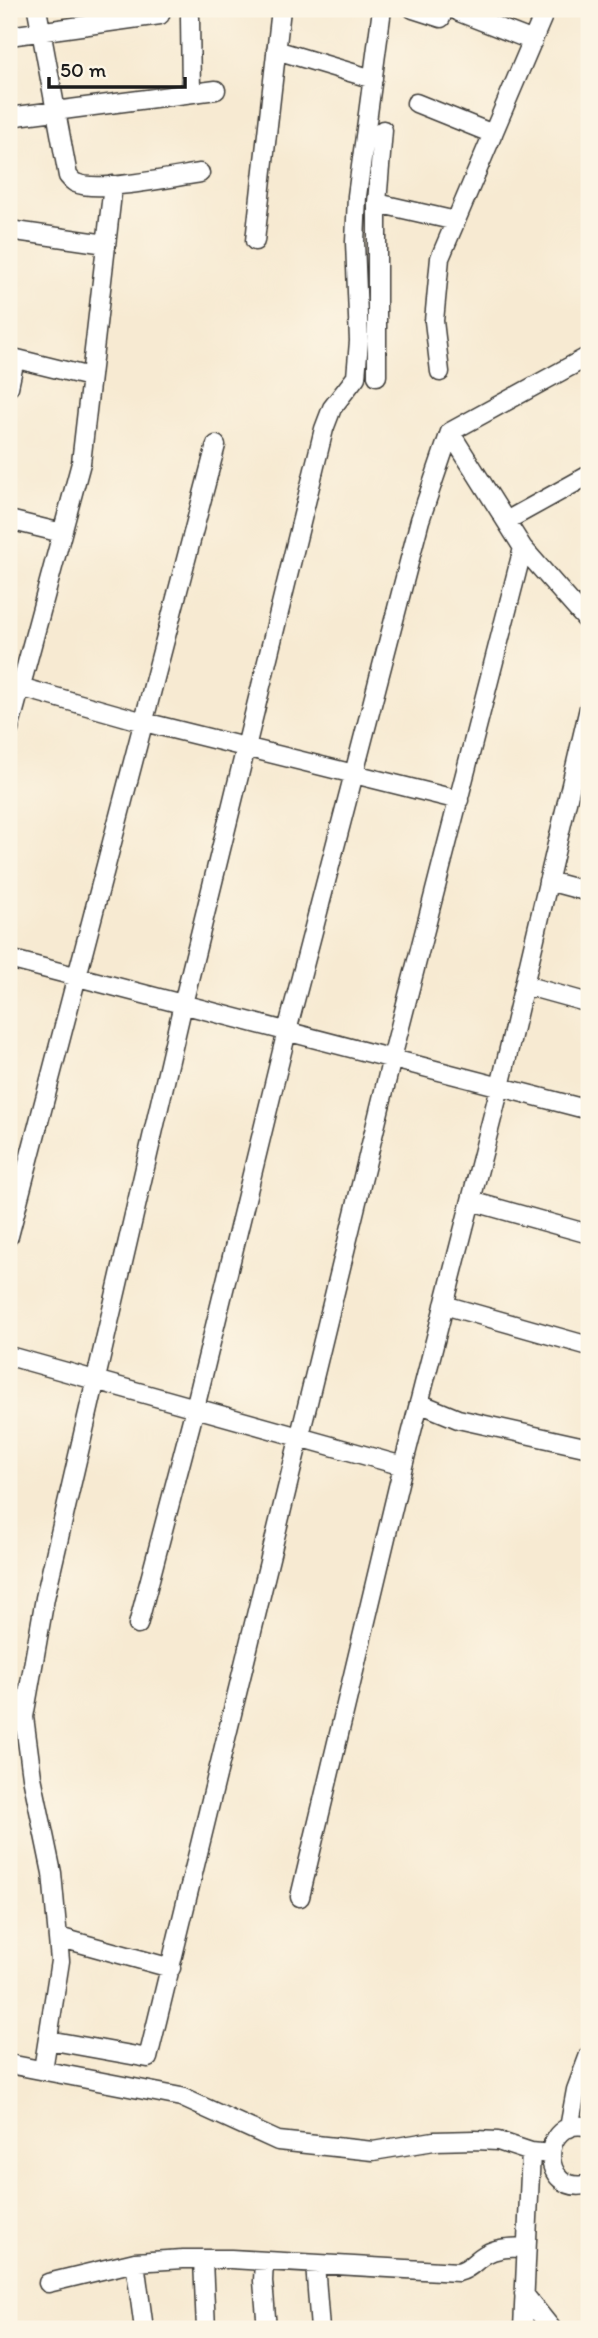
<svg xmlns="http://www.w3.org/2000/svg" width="598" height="2338" font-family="Itim,sans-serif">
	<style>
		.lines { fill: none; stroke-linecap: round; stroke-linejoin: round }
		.minor-casing { stroke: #3d3b37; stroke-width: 21 }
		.minor { stroke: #fff; stroke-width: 18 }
	</style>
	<rect width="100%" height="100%" fill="#fcf5e5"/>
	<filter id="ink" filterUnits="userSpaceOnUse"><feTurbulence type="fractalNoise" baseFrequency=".0143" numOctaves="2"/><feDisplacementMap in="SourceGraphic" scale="14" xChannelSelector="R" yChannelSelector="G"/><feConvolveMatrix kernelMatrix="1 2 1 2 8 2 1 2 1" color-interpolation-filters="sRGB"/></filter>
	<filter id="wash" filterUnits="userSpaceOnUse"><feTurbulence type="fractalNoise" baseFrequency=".00686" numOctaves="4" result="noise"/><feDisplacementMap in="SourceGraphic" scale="28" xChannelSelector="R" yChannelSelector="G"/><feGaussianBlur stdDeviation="1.57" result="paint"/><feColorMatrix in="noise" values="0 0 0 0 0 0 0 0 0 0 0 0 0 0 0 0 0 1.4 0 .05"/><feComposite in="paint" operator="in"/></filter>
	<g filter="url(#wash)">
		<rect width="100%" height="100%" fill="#f7ead2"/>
	</g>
	<g filter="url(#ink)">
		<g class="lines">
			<defs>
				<path id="minor" d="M37 9 68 176C71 179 73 182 76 183 97 193 174 177 200 173
					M413 9 441 18
					M459 12 533 41
					M190 17 191 93
					M9 36 160 15
					M276 50 373 79
					M416 103 493 134
					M9 117 216 90
					M377 203 456 221
					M9 230 106 244
					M255 241 281 9
					M9 357 90 377
					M440 372 434 321 440 258 546 9
					M377 376V203L383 130
					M9 387 15 359
					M450 432 523 548 589 623
					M9 520 62 533
					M506 521 589 475
					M20 687 144 722 459 800
					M9 730 81 463 113 185
					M548 881 589 892
					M9 959 589 1110
					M524 985 589 1003
					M471 1201 589 1234
					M9 1236 216 445
					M444 1305 589 1346
					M9 1356 403 1466
					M419 1403 458 1419 589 1448
					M138 1625 195 1408 287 1031 420 520 450 432 589 356
					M300 1897 403 1466 500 1087 589 708
					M58 1937 171 1968
					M48 2040 148 2058 392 1058 523 548
					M9 2064 181 2097 278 2141 373 2151 434 2141 475 2140 498 2141 531 2152 551 2154
					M43 2070 60 1961 52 1873 32 1777 24 1717 45 1598 183 1004 324 429 332 408 356 377 359 341 355 242 357 196 382 9
					M589 2127C538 2114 539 2198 589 2184
					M569 2128 576 2090 589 2055
					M203 2260 206 2329
					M264 2261 263 2281 267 2329
					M135 2262 144 2329
					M315 2264 320 2329
					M48 2283 135 2262 183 2259H231L458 2272C471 2269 475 2260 486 2254 498 2247 512 2248 525 2247
					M524 2294 552 2329
					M523 2329 531 2152"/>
			</defs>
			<use href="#minor" class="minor-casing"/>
			<use href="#minor" class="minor"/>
		</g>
	</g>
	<rect width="598" height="2338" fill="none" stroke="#fcf5e5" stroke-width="35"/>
	<path d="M49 77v10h136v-10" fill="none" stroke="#1c1c1c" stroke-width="3.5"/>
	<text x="60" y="77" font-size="21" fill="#1c1c1c" stroke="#fcf5e5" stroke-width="5" paint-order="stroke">50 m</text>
</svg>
